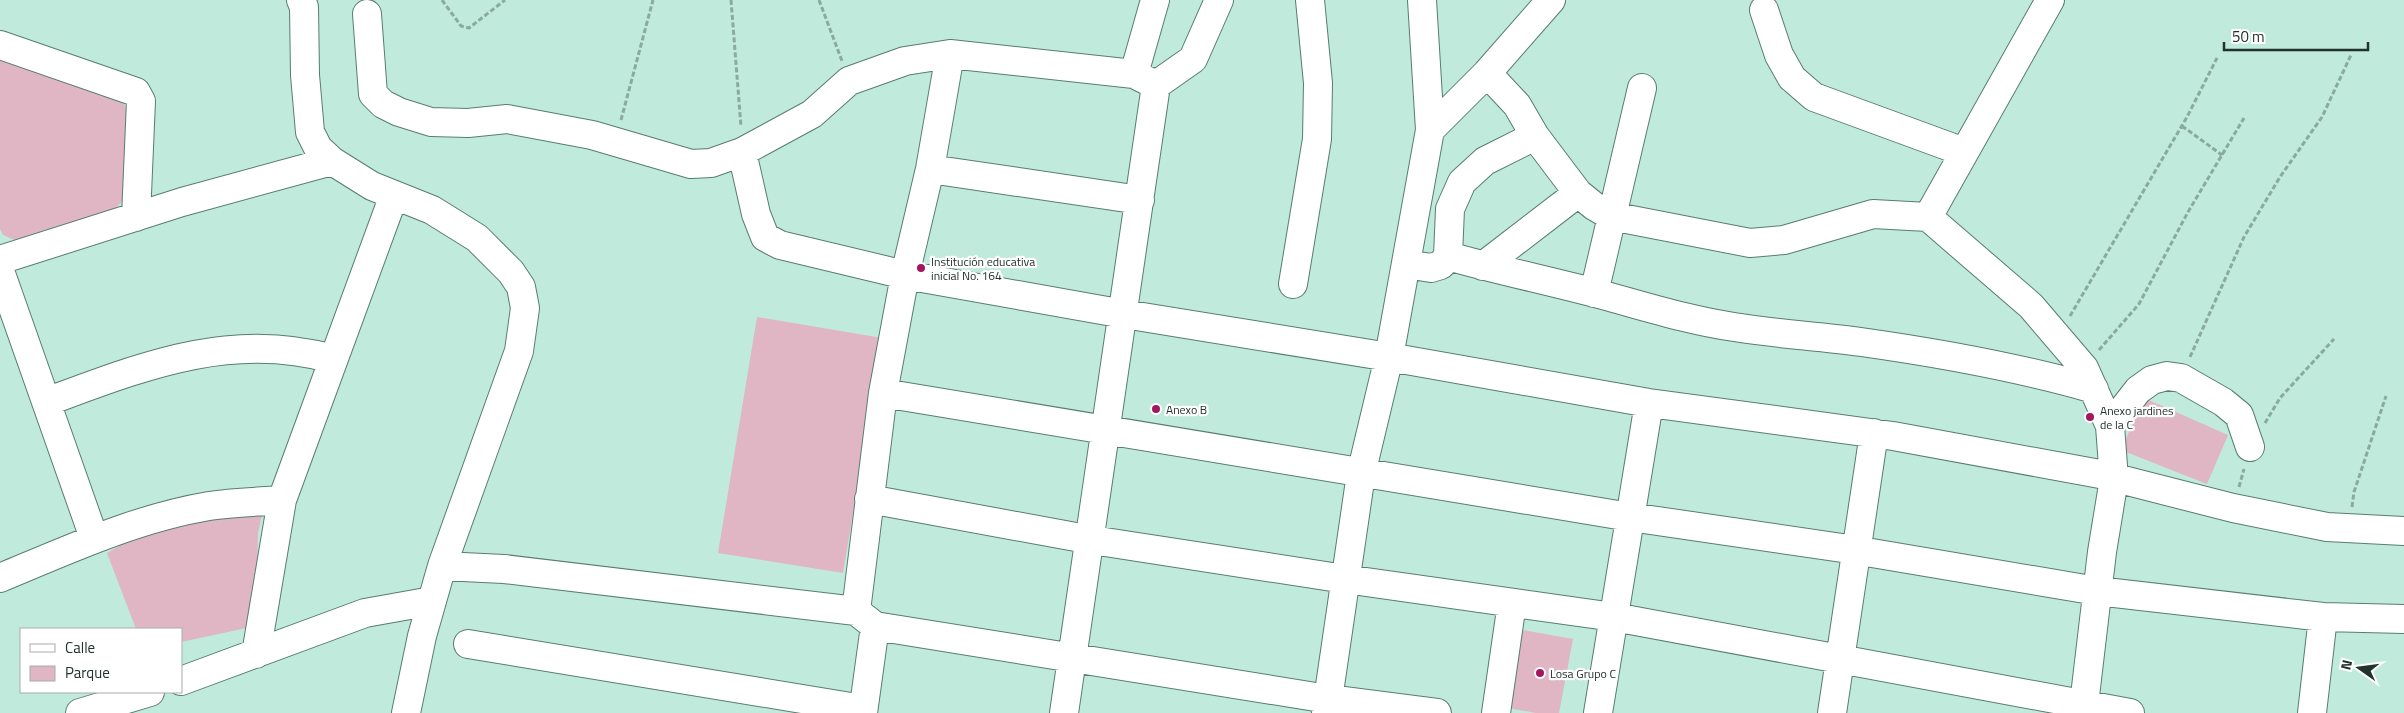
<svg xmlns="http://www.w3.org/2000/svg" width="2404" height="713" font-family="'Titillium Web',sans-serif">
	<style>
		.green { fill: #e0b5c4 }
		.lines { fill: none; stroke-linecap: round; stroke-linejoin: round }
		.minor-casing { stroke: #577d71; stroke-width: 30 }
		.path { stroke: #89aa9f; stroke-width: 3; stroke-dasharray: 5 2.5; stroke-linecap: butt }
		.minor { stroke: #fff; stroke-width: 28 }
		.poi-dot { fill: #a21760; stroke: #fff; stroke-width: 2 }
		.labels { text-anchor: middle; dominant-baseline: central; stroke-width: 4.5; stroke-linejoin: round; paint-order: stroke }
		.poi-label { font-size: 12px; fill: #22322d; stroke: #fff; text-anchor: start }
	</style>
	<rect width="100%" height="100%" fill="#c0eadc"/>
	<path class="green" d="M0 53 115 92 124 103 128 116 126 197 114 210 17 241 3 235 0 229Z
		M757 317 882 338 843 573 718 553Z
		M2144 398 2228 435 2207 484 2121 450Z
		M262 515 258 533 256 626 181 642V629H136L107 553 135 537 191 518Z
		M1522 630 1573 639 1559 713H1536L1508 708Z"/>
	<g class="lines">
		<defs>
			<path id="minor" d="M301 0 304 7 305 75 310 132 318 148 332 161 372 186 432 210 477 238 511 272 521 287 525 308 519 351 442 566 422 636 406 713
				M1422 0 1430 130
				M1764 10 1779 55 1792 78 1814 97 1964 152
				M367 14 373 94 383 104 399 112 431 122 468 123 507 119 592 135 691 164 711 163 742 152 812 114 849 81 905 61 950 54 1134 74 1156 85
				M0 45 136 92 141 101 136 217
				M950 54 930 169 905 275 883 393 856 611 875 626 1328 699 1437 713
				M1487 73 1517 105 1535 136 1578 193 1594 206 1611 216 1750 243 1784 240 1873 214 1928 217 2031 306 2084 368 2110 426 2114 479 2102 552 2083 713
				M1134 74 1155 0
				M742 152 756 214 765 237 780 245 905 275 1124 314 1389 357 1649 403 1893 436 2100 474 2233 508 2327 527 2404 531
				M930 169 1140 200
				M1928 217 2050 0
				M1448 256C1497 270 1546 280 1595 293 1641 305 1686 320 1734 327 1776 334 1819 336 1861 342 1939 353 2018 367 2094 389
				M0 260 182 202 332 161
				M1406 264 1431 268 1441 265 1448 256 1450 209 1462 182 1485 161 1535 136
				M1483 266 1578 193
				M0 271 94 538
				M1293 284 1317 139 1318 83 1310 0
				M1594 293 1642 88
				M883 393 1630 517 1856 550
				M46 402C141 367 230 330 333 359
				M2110 426 2138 390 2152 380 2167 376 2181 378 2223 402 2239 415 2250 447
				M869 499 1092 540 1345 579 1614 617 2130 713
				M1872 553 2097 591 2323 617 2404 619
				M442 566 504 569 856 611
				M0 578C67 550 137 518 209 506 233 502 258 502 282 500
				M468 644 863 709
				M256 654 282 500 394 195
				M181 681 365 613 432 601
				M80 713 150 692
				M863 713 875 626
				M1064 713 1156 85 1193 59 1219 0
				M1326 713 1361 474 1389 357 1430 130 1487 73 1551 0
				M1496 713 1512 603
				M1598 713 1649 403
				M1832 713 1874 433
				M2312 713 2323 617"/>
		</defs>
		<use href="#minor" class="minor-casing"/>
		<path class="path" d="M442 0 461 26 469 28 505 0
			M731 0 741 127
			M819 0 842 61
			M621 120 653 0
			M2182 126 2222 155
			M2070 316 2187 117 2217 58
			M2099 350 2139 304 2188 212 2244 118
			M2190 357 2244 237 2280 177 2322 117 2351 55
			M2265 423 2280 398 2334 339
			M2239 487 2244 469
			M2352 507 2354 492 2386 396"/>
		<use href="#minor" class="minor"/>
	</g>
	<g class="poi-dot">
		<circle cx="921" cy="268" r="5"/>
		<circle cx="1156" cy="409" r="5"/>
		<circle cx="2090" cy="417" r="5"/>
		<circle cx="1540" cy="673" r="5"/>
	</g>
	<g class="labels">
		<g class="poi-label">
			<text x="931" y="261">Institución educativa<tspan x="931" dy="14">inicial No. 164</tspan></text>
			<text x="1166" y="409">Anexo B</text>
			<text x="2100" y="410">Anexo jardines<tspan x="2100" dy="14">de la C</tspan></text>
			<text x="1550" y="673">Losa Grupo C</text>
		</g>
	</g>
	<rect x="20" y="628" width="162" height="65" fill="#ffffff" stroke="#a7adab"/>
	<rect x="30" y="644" width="25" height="8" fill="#ffffff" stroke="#a7adab"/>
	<text x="65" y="653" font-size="15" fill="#22322d">Calle</text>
	<rect x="30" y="666" width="25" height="15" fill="#e0b5c4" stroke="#a7adab"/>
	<text x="65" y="678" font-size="15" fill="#22322d">Parque</text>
	<g transform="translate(2359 668) rotate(284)" stroke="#ffffff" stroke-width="4" paint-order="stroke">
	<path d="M0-4L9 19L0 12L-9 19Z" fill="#22322d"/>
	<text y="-8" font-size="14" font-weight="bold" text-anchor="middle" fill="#22322d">N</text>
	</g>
	<path d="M2224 42v8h144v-8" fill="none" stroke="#22322d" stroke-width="2.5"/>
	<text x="2232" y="42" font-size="15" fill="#22322d" stroke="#ffffff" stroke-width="4" paint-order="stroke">50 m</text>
</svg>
